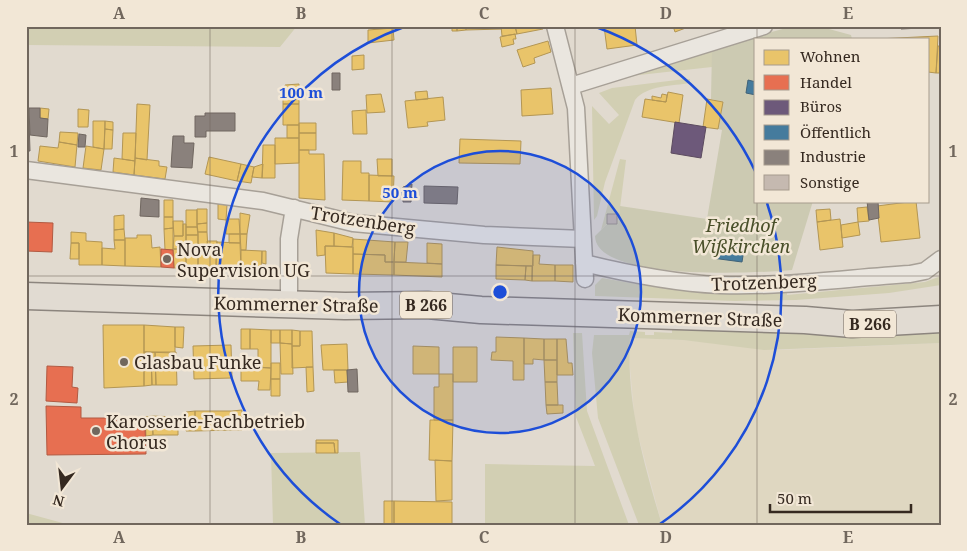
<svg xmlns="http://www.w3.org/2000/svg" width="967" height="551" font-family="'Noto Serif',serif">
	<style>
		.farmland { fill: #dfd7c1 }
		.green { fill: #d2cfb3 }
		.cemetery { fill: #cccab2 }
		.homes { fill: #e9c46a; stroke: #b39654 }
		.shops { fill: #e76f51; stroke: #b25a42 }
		.offices { fill: #6d597a; stroke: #5c4b5f }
		.public { fill: #457b9d; stroke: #406278 }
		.industry { fill: #8a817c; stroke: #706760 }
		.building { fill: #c5b9b0; stroke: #a1978e }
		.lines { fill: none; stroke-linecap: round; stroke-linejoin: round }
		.minor-casing { stroke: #a7a097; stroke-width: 19 }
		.primary-casing { stroke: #8c857e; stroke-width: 29 }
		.minor { stroke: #eae6df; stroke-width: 16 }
		.primary { stroke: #e1dbd2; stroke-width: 26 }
		.grid { fill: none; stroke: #71675d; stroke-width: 1; stroke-opacity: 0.55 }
		.ring { fill: none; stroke: #1d4ed8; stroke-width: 2.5 }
		.poi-dot { fill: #71675d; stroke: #f2e7d6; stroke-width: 2 }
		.labels { text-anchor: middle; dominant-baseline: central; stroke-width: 5; stroke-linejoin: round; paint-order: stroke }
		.shield { fill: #f2e7d6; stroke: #6e6257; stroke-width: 1 }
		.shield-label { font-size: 16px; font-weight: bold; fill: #352920 }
		.street-label { font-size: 18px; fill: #352920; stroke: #f2e7d6 }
		.park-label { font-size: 18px; font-style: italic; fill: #494f29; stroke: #f2e7d6 }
		.poi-label { font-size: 18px; fill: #352920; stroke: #f2e7d6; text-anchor: start }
		.centre { fill: #1d4ed8; stroke: #f2e7d6; stroke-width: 2.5 }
		.ring-label { font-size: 15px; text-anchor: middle; font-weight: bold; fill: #1d4ed8; stroke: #f2e7d6; stroke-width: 5; stroke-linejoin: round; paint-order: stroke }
		.neatline { fill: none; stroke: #71675d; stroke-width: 2 }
		.grid-label { font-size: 16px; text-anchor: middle; font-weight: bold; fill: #71675d }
	</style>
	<rect width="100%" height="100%" fill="#e1dacf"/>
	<path class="farmland" d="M630 338 683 340 780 350 941 343V525H662L635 423 629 356Z"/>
	<path class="green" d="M26 26H297L280 47 26 45Z
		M712 48V67L630 76Z
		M685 79H690V83C673 86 647 85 635 100L605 182 597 216 594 220 592 106 609 124 619 115 599 93 612 88Z
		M620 159 626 160 618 224H607L601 230Z
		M941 276V285L889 293 796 300 735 301 595 296V285L602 278 660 288 714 291 787 289V295L925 282Z
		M941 329V343L764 350 683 340 630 338C626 402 644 464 662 525H639L598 418 592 353 594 335H629L630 331 645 332V335H654V332L672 333V330L843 334Z
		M573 333H582L587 411 629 525H485V464L595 466 576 417Z
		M360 452 365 525H273L271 453Z
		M26 513 70 525H38L26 522Z"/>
	<path class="cemetery" d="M794 26H818L851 35 852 39H756V201H813L792 270C759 273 596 282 595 236L607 224H618L620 206 707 219 722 130 718 129 723 102 711 99 712 48Z"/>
	<path class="homes" d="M373 26H393V28L373 29Z
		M452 26H457V31H452Z
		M457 26H466V30L457 31Z
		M466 26H501L502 29 466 30Z
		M501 26H515L517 34 502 36Z
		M515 26H542L543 29 517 34Z
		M604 26H635L637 45 607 49Z
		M673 26H691L675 32Z
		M393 28 394 40 368 43V30Z
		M515 34 516 39H513L514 44 502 47 500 37Z
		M938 36 936 73 928 72V39H877Z
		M548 41 551 52 534 58 535 63 523 67 517 50Z
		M938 46H941V73H936Z
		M364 55V69L352 70V56Z
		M299 84V93H285V85Z
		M551 88 553 114 522 116 521 90Z
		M427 91 428 99 416 100 415 92Z
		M668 92 683 95 679 123 642 117 645 99 666 102Z
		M283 93H299V104H283Z
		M381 94 385 112 367 113 366 95Z
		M662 94 667 95 666 102 652 100V96L661 98Z
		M443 97 445 120 427 122 428 126 408 128 405 101Z
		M707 99 723 102 718 129 703 127Z
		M137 104 150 105 147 160 135 158Z
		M283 104H299V125H283Z
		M40 108 49 109 48 119 40 118Z
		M78 109 89 110 88 127H78Z
		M366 110 367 134H353L352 111Z
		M93 121H105L104 149 93 147Z
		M105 121 113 122V130L105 129Z
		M299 123H316V133H299Z
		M287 125H299V138H287Z
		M105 129 113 130 112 149H104Z
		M60 132 78 133 77 145 59 142Z
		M123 133H136L135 161 122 159Z
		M299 133H316V150H299Z
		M275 138H299V163L275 164Z
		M460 139 521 141 520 164 459 163Z
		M59 142 77 145 75 167 38 161 40 146 58 148Z
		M263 145H275V178H262Z
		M86 146 104 149 101 170 83 168Z
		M299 150H309V154H324L325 200 299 198Z
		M209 157 241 164 237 181 205 174Z
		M114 158 135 161 134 175 113 172Z
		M135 158 159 161V166L167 167 165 179 134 175Z
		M377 159H392V176H378Z
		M343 161H361V173H369V201L342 200Z
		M241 164 254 167 251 183 237 181Z
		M263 164 262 178 252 177 254 167Z
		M369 175 394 176 393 202 369 201Z
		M164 200H173V217H164Z
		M916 201 920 238 881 242 877 206Z
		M218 204 227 205 226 220 218 219Z
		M867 207 869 221 858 222 857 208Z
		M197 209H207V223L197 224Z
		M830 209 831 220 817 222 816 210Z
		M186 210H197V227H186Z
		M240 213 250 215 247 234H240Z
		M124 215V229L114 230V216Z
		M164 217H173V228L164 229Z
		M226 219H239L240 234H226Z
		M840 219 843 247 820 250 817 222Z
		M173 221H183V236H174Z
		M858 222 860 235 842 238 841 225Z
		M207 223V232H198L197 224Z
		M183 224H186V249H173L174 236H183Z
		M186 227H197L198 235H186Z
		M173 228V250H165L164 229Z
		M124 229 125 240H114V230Z
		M316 230 334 233V246H325V255L317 256Z
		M71 232 86 233V241L102 242V265H79V243H71Z
		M198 232H207L208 250 198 249Z
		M334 233 353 238 352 247 334 246Z
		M229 234H240V243H229Z
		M240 234H247L246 250H241Z
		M137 235H151L152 248 160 247 161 267 125 266V238H137Z
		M186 235H198V250L186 249Z
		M353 239 395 242 394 262H385V255L353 254Z
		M114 240H125V266L102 265V248L115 249Z
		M207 241H217L216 255H212V250H208Z
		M217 242 240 243 241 270 216 269Z
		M395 242H408L406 262H394Z
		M71 243H79V259H70Z
		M427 243 442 244V264L427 263Z
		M325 246 353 247V274L326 273Z
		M497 247 533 251V266L496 265Z
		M173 249H186V268H174Z
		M186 249 198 250V269L186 268Z
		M198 249 212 250V255H216V269L198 268Z
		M241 250 262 251 261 271 241 270Z
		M262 251H266V264L262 263Z
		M353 254 385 255V262H394V275L353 274Z
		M533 255H540L539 264 555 265V281H532Z
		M394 262 442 264V277L394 275Z
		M496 265 526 266 525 280 496 279Z
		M555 265H573V282L555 281Z
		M526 266H532V281L525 280Z
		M103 325H144V386L104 388Z
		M144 325 175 327V353L144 352Z
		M175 327H184L183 348 175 347Z
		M241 329H250V349H241Z
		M250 329 271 330V368L258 367V349H250Z
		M271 330H280V343H271Z
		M280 330H292V344L280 343Z
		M292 330 300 331V346H292Z
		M300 331H312L313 367 292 368V346H300Z
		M496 337 524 338V380H513V361L491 360 492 352H496Z
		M524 338 544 339V360L533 359V364H524Z
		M544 339H557V360H544Z
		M557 339H566L568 363H572L573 375H557Z
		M280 343 292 344 293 374H281Z
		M347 344 348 370H323L321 345Z
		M231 345 232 378 194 379 193 346Z
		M413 346 439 347V374H413Z
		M453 347H477V382H453Z
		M144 352H151L152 385 144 386Z
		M151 352H155L156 385H152Z
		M155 352H176L177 385H156Z
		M544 360H557V382H545Z
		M271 363H280V379H271Z
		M241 367 271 368 270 390H258L259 381H241Z
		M306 367H313L314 391 307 392Z
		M334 370H347L348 382 335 383Z
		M439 374H453V420H434V387H439Z
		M271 379H280V396H271Z
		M545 382H557L558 405H546Z
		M546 405H563V413L547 414Z
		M242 410V430H233L232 411Z
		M195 411H232L233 430 195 431Z
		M195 411V431H186V412Z
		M152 416 178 417V435H153Z
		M152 416 153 435 146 436 145 417Z
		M430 420H453L452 461 429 460Z
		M316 440H338V453H335L334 443H316Z
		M316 443H334L335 453H316Z
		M435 460 452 461V500L436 501Z
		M384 501H394V525H384Z
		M394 501 452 502V525H394Z"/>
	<path class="shops" d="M26 222 53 223 52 252 26 251Z
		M161 249 173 250 174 268 161 267Z
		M47 366 73 367 72 387 78 388 77 403 46 401Z
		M46 406 81 407V418H116L117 426H145L146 454 47 455Z"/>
	<path class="offices" d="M675 122 706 127 701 158 671 153Z"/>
	<path class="public" d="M748 80 756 82V95L746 93Z
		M715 238 745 243 742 262 712 258Z"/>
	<path class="industry" d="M901 26H921V28L901 29Z
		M332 73H340V90H332Z
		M29 108H40V118L48 119 47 137 30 135Z
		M205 113H235V131H206V137H195V116H205Z
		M26 121H29L30 151H26Z
		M79 134 86 135 85 147H78Z
		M173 136H184V143H194L192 168 171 167Z
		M412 184 411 202H403V187Z
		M424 186 458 187 457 204 424 203Z
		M141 198 159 200V217L140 216Z
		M867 201H878L879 218 869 220Z
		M357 369 358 392H348L347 370Z"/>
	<path class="building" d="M607 214H617V224H607Z"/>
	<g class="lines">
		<defs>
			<path id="minor" d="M555 26 576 108 585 279
				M571 86 764 26
				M26 170 263 201 353 223 484 235 583 239
				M584 263C629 274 673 283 720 285 783 287 847 278 910 274L925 271 941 259
				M289 304V239L294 208"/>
			<path id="primary" d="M26 296 345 306 427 305 481 310 805 320 852 324 941 319"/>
		</defs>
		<use href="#minor" class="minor-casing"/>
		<use href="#primary" class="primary-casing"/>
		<use href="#minor" class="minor"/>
		<use href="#primary" class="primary"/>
	</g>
	<path class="grid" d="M210 26V525M392 26V525M575 26V525M757 26V39M757 201V525M26 276H941"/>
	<circle cx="500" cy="292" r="141" fill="#1d4ed8" fill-opacity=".12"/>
	<g class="ring">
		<circle cx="500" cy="292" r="141"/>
		<path d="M340 524A282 282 0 0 1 404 27M596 27A282 282 0 0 1 756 173M767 203A282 282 0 0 1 660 524"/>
	</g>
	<g class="poi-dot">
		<circle cx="167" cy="259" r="5"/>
		<circle cx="124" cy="362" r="5"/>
		<circle cx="96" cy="431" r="5"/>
	</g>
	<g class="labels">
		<g class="shield">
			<rect x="400" y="291.5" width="52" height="27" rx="4"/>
			<rect x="844" y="310.5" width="52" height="27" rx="4"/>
		</g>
		<g class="shield-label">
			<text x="426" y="305">B 266</text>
			<text x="870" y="324">B 266</text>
		</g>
		<g class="street-label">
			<text transform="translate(363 220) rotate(9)">Trotzenberg</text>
			<text transform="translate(764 282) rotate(-2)">Trotzenberg</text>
			<text transform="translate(296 304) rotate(1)">Kommerner Straße</text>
			<text transform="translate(700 317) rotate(2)">Kommerner Straße</text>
		</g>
		<g class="park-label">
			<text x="741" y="225">Friedhof<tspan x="741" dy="21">Wißkirchen</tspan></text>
		</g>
		<g class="poi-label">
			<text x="177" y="249">Nova<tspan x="177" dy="21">Supervision UG</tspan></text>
			<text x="134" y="362">Glasbau Funke</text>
			<text x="106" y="421">Karosserie-Fachbetrieb<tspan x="106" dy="21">Chorus</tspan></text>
		</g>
	</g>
	<circle cx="500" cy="292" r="8" class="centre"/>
	<g class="ring-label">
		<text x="301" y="98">100 m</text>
		<text x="400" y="198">50 m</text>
	</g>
	<rect width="967" height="551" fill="none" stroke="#f2e7d6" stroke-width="55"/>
	<rect x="754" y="38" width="175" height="165" fill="#f2e7d6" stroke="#a69b8d"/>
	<rect x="764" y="50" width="25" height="15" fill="#e9c46a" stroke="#a69b8d"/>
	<text x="800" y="62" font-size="15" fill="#352920">Wohnen</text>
	<rect x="764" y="75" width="25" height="15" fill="#e76f51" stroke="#a69b8d"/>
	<text x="800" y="88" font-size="15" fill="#352920">Handel</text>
	<rect x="764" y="100" width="25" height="15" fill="#6d597a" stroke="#a69b8d"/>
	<text x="800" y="112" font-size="15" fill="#352920">Büros</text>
	<rect x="764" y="125" width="25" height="15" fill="#457b9d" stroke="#a69b8d"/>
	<text x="800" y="138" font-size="15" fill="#352920">Öffentlich</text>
	<rect x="764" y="150" width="25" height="15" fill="#8a817c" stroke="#a69b8d"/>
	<text x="800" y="162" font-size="15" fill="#352920">Industrie</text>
	<rect x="764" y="175" width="25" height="15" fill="#c5b9b0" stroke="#a69b8d"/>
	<text x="800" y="188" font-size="15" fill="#352920">Sonstige</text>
	<g transform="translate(62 488) rotate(195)" stroke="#f2e7d6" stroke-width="4" paint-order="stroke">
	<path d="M0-4L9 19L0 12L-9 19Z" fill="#352920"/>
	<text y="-8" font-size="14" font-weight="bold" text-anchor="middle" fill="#352920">N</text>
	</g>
	<path d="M770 504v8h141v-8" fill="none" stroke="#352920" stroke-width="2.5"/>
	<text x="777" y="504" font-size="15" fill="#352920" stroke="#f2e7d6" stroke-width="4" paint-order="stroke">50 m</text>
	<rect x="28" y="28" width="912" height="496" class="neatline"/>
	<g class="grid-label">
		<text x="119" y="19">A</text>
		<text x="301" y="19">B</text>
		<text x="484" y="19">C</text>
		<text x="666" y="19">D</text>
		<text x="848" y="19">E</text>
		<text x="14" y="157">1</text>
		<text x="953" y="157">1</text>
		<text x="14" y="405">2</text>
		<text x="953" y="405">2</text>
		<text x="119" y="543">A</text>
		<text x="301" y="543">B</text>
		<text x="484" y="543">C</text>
		<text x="666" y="543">D</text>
		<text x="848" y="543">E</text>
	</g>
</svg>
